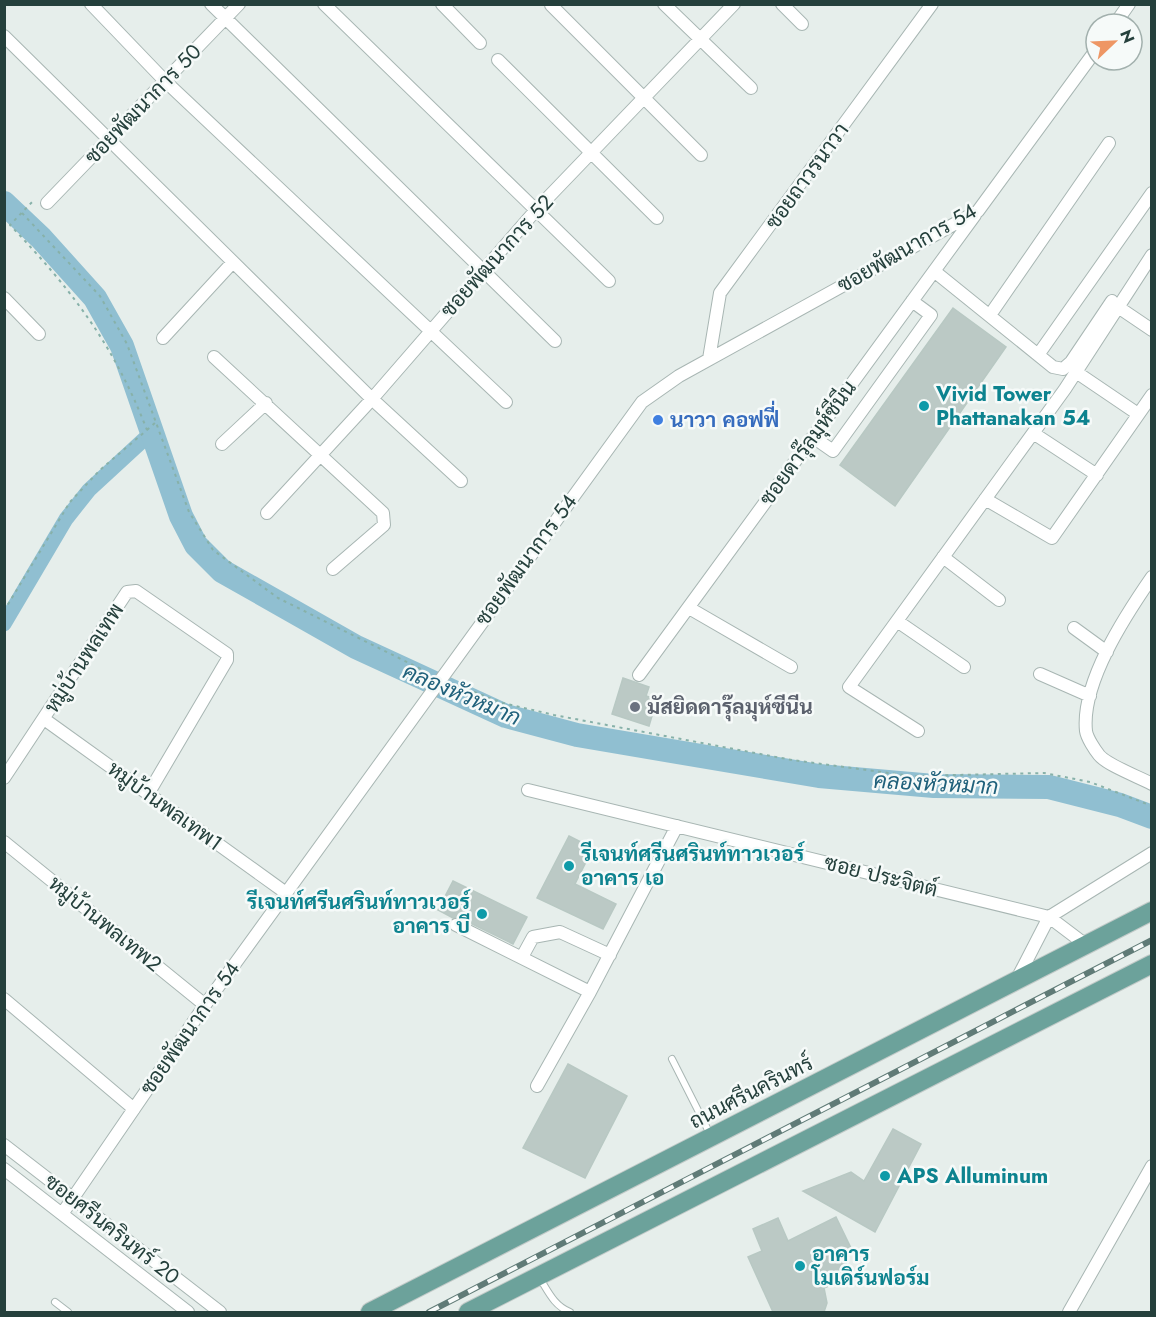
<svg xmlns="http://www.w3.org/2000/svg" width="1156" height="1317" font-family="Jost,Sarabun,sans-serif">
	<style>
		.lines { fill: none; stroke-linecap: round; stroke-linejoin: round }
		.canal { stroke: #90bfd1; stroke-width: 15 }
		.river { stroke: #90bfd1; stroke-width: 24 }
		.building { fill: #bbc9c5; stroke: #b8c8c3; stroke-width: 1.5 }
		.lane-casing { stroke: #a8b6b3; stroke-width: 8 }
		.street-casing { stroke: #a8b6b3; stroke-width: 14 }
		.primary-casing { stroke: #c2cac8; stroke-width: 20 }
		.path { stroke: #87b1a9; stroke-width: 2; stroke-dasharray: 3 4.5; stroke-linecap: butt }
		.lane { stroke: #fff; stroke-width: 6 }
		.street { stroke: #fff; stroke-width: 12 }
		.primary { stroke: #6ca29b; stroke-width: 18 }
		.rail-casing { stroke: #607b77; stroke-width: 6 }
		.rail { stroke: #f6faf9; stroke-width: 4; stroke-dasharray: 11; stroke-linecap: butt }
		.culture-dot { fill: #0f9aa8; stroke: #f6faf9; stroke-width: 2 }
		.shop-dot { fill: #3f7fe0; stroke: #f6faf9; stroke-width: 2 }
		.worship-dot { fill: #6b7280; stroke: #f6faf9; stroke-width: 2 }
		.labels { text-anchor: middle; dominant-baseline: central; stroke-width: 5; stroke-linejoin: round; paint-order: stroke }
		.street-label { font-size: 21px; fill: #25403c; stroke: #f6faf9 }
		.culture-label { font-size: 21px; font-weight: bold; fill: #0d838f; stroke: #f6faf9; text-anchor: start }
		.shop-label { font-size: 21px; font-weight: bold; fill: #366cbe; stroke: #f6faf9; text-anchor: start }
		.worship-label { font-size: 21px; font-weight: bold; fill: #5b616d; stroke: #f6faf9; text-anchor: start }
		.water-label { font-size: 22px; font-style: italic; fill: #20617b; stroke: #f6faf9 }
	</style>
	<rect width="100%" height="100%" fill="#e6eeeb"/>
	<g class="lines">
		<path class="canal" d="M4 624 66 519 89 490 152 432"/>
		<path class="river" d="M4 203 41 238 95 298 122 346 181 516 196 545 222 571 356 647 506 716 577 735 819 776 934 786 1049 787 1120 805 1152 817"/>
	</g>
	<path class="building" d="M953 308 1006 347 895 506 840 465Z
		M623 678 649 687 646 696 657 699 649 726 612 714Z
		M569 836 593 848 575 884 616 904 603 929 537 898Z
		M453 881 527 917 513 944 460 918H453L438 910Z
		M568 1064 627 1096 585 1178 523 1148Z
		M893 1129 921 1144 875 1232 803 1191 851 1172 864 1181Z
		M836 1217 851 1248 842 1253 851 1276 824 1288 827 1303 824 1312H773L748 1257 762 1251 753 1229 778 1218 788 1241Z"/>
	<g class="lines">
		<defs>
			<path id="lane" d="M672 1059 710 1134
				M539 1277C548 1291 554 1306 570 1312
				M55 1302 68 1312"/>
			<path id="street" d="M91 4 165 81 506 402
				M211 4 555 341
				M324 4 609 281
				M442 4 480 43
				M664 4 751 88
				M782 4 802 24
				M551 5 701 155
				M1115 24 1129 4
				M4 36 372 399 461 481
				M498 60 657 218
				M47 203 239 4
				M934 271 1053 367 1063 369 1071 362 1112 301
				M4 298 39 334
				M1118 307 1152 330
				M990 315 1109 143
				M163 338 233 262
				M1038 355 1152 193
				M214 357 383 513 384 525 333 569
				M709 359 720 293 932 4
				M1076 372 1138 414
				M1033 433 1097 475
				M813 437 833 451 931 315 912 301
				M222 444 266 403
				M985 499 1052 538 1152 395
				M267 513 372 399 536 210 734 4
				M943 557 999 600
				M1152 577C1125 616 1081 683 1086 731 1087 738 1095 750 1099 755 1107 765 1139 777 1152 784
				M689 608 791 667
				M897 621 964 667
				M1074 628 1107 652
				M1040 674 1090 696
				M639 675 975 215
				M44 719 286 893
				M918 731 849 687 1065 389 1152 255
				M4 778 127 592 136 591 227 654V660L148 794
				M528 790 1049 917 1086 945
				M4 842 205 1005
				M456 925 590 992
				M522 957 533 937 560 932 610 955
				M1016 981 1049 917 1152 853
				M4 999 134 1109
				M537 1086 590 992 677 826
				M4 1145 220 1312
				M4 1169 188 1312
				M62 1214 205 1005 642 402 679 376 978 211 1096 50
				M1069 1312 1152 1166"/>
			<path id="primary" d="M370 1312 1152 911
				M468 1312 1152 964"/>
		</defs>
		<use href="#lane" class="lane-casing"/>
		<use href="#street" class="street-casing"/>
		<use href="#primary" class="primary-casing"/>
		<path class="path" d="M22 213 100 296 127 344 189 512 213 550 278 598 429 673
			M147 430 156 422
			M4 611 70 502 100 470 147 430C114 345 72 290 10 225L34 200
			M453 684 503 703 554 715 792 760 911 776 1044 773 1090 782 1152 806"/>
		<use href="#lane" class="lane"/>
		<use href="#street" class="street"/>
		<use href="#primary" class="primary"/>
		<defs>
			<path id="rail" d="M429 1312 1152 940"/>
		</defs>
		<use href="#rail" class="rail-casing"/>
		<use href="#rail" class="rail"/>
	</g>
	<g class="culture-dot">
		<circle cx="924" cy="406" r="6"/>
		<circle cx="569" cy="866" r="6"/>
		<circle cx="482" cy="914" r="6"/>
		<circle cx="885" cy="1176" r="6"/>
		<circle cx="800" cy="1266" r="6"/>
	</g>
	<circle class="shop-dot" cx="658" cy="420" r="6"/>
	<circle class="worship-dot" cx="635" cy="707" r="6"/>
	<g class="labels">
		<g class="street-label">
			<text transform="translate(143 104) rotate(-46)">ซอยพัฒนาการ 50</text>
			<text transform="translate(807 176) rotate(-54)">ซอยถาวรนาวา</text>
			<text transform="translate(907 248) rotate(-30)">ซอยพัฒนาการ 54</text>
			<text transform="translate(497 256) rotate(-48)">ซอยพัฒนาการ 52</text>
			<text transform="translate(808 443) rotate(-54)">ซอยดารุ๊ลมุห์ซีนีน</text>
			<text transform="translate(526 560) rotate(-54)">ซอยพัฒนาการ 54</text>
			<text transform="translate(84 658) rotate(-57)">หมู่บ้านพลเทพ</text>
			<text transform="translate(165 806) rotate(36)">หมู่บ้านพลเทพ1</text>
			<text transform="translate(881 876) rotate(14)">ซอย ประจิตต์</text>
			<text transform="translate(105 924) rotate(39)">หมู่บ้านพลเทพ2</text>
			<text transform="translate(190 1028) rotate(-55)">ซอยพัฒนาการ 54</text>
			<text transform="translate(751 1092) rotate(-27)">ถนนศรีนครินทร์</text>
			<text transform="translate(112 1229) rotate(38)">ซอยศรีนครินทร์ 20</text>
		</g>
		<g class="culture-label">
			<text x="936" y="394">Vivid Tower<tspan x="936" dy="24">Phattanakan 54</tspan></text>
			<text x="581" y="854">รีเจนท์ศรีนศรินท์ทาวเวอร์<tspan x="581" dy="24">อาคาร เอ</tspan></text>
			<text x="470" y="902" text-anchor="end">รีเจนท์ศรีนศรินท์ทาวเวอร์<tspan x="470" dy="24">อาคาร บี</tspan></text>
			<text x="897" y="1176">APS Alluminum</text>
			<text x="812" y="1254">อาคาร<tspan x="812" dy="24">โมเดิร์นฟอร์ม</tspan></text>
		</g>
		<g class="shop-label">
			<text x="670" y="420">นาวา คอฟฟี่</text>
		</g>
		<g class="worship-label">
			<text x="647" y="707">มัสยิดดารุ๊ลมุห์ซีนีน</text>
		</g>
		<g class="water-label">
			<text transform="translate(462 694) rotate(23)">คลองหัวหมาก</text>
			<text transform="translate(936 783) rotate(3)">คลองหัวหมาก</text>
		</g>
	</g>
	<rect width="1156" height="1317" fill="none" stroke="#25403c" stroke-width="12"/>
	<g transform="translate(1114 42) rotate(67)"><circle r="28" fill="#f6faf9" stroke="#a2b0ad" stroke-width="1.5"/>
	<path d="M0-4.5L10 22L0 15L-10 22Z" fill="#ee9664"/>
	<text y="-9" font-size="16" font-weight="bold" text-anchor="middle" fill="#25403c">N</text>
	</g>
</svg>
